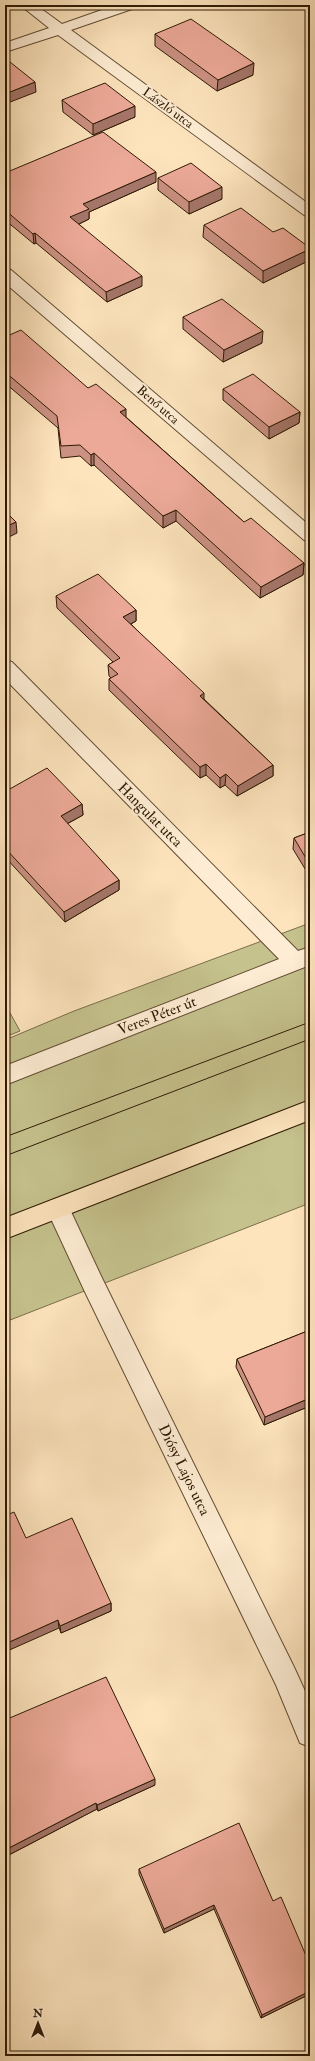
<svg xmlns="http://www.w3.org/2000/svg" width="315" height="2061" font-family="'IM FELL Double Pica',serif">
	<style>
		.green { fill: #c5c28d; stroke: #7a6e48 }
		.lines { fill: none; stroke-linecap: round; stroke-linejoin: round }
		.street-casing { stroke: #624c32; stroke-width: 2 }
		.primary-casing { stroke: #2f1a04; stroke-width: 2 }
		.street { fill: #feedd4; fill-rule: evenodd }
		.primary { fill: #fde4bd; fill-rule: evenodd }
		.tram { stroke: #2f1a04; stroke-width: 1 }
		.wall { fill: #cb9183; stroke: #2f1a04 }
		.shaded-wall { fill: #a5766a; stroke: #2f1a04 }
		.building { fill: #eca998; stroke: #2f1a04 }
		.labels { text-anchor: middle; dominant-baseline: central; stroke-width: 4; stroke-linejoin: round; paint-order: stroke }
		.far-street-label { font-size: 13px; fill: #2f1a04; stroke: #feedd4 }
		.street-label { font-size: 15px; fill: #2f1a04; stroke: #feedd4 }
	</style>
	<rect width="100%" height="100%" fill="#fde4bd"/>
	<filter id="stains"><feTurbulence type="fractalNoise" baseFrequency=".005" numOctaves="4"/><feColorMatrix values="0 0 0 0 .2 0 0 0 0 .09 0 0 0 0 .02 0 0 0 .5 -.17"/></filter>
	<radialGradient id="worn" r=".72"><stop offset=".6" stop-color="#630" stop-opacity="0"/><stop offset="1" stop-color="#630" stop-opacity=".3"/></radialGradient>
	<path class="green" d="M310 923V1203L5 1322V1040L74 1011Z
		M5 1004 20 1031 5 1037Z"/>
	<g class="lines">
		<defs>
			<path id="street" d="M20 5H36L62 24 116 5H137L135 8 71 30 310 205V217L304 215 58 35 5 52V43L49 28Z
				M5 269 11 270 310 526V542L304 540 5 283Z
				M5 660 12 662 298 951 310 947V965L5 1085V1066L279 959 5 679Z
				M58 1198 66 1201 101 1276 294 1667 310 1702V1747L300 1743 276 1685 85 1292 46 1208 50 1201Z"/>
			<path id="primary" d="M310 1100V1120L5 1239V1218Z"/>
		</defs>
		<use href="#street" class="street-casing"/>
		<use href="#primary" class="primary-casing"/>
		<use href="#street" class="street"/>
		<use href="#primary" class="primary"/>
		<path class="tram" d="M5 1137 310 1022
			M5 1156 310 1039"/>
	</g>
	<path class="wall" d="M155 34 253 75 217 91 155 46Z
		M62 100 135 117 93 135 63 112Z
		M5 173 156 182 89 212V219L79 224 142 286 107 302 36 243 34 244 5 220Z
		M158 178 222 199 189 214 158 190Z
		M204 225 310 260 263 283 203 237Z
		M183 317 262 343 223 362 183 329Z
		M5 337 88 388 126 417 244 522 304 563 303 575 260 598 176 521 163 528 94 465 91 466 80 456 61 458 58 428 5 383Z
		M223 389 300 412 299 423 269 439 223 400Z
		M56 596 136 610V621L131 624 204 699 273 765V776L237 796 225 785 220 788 206 775 200 778 109 690V679L111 678 109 676 108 665 113 662 57 608Z
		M5 787 8 790 82 804 83 815 67 824 119 880V890L65 922 5 857Z
		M310 832V877L293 849 294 838Z
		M310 1330V1406L264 1425 236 1367 237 1359Z
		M26 1538 111 1603V1611L61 1633Z
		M5 1720 155 1785 98 1811 97 1809 5 1857Z
		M139 1869 273 1901 310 1965V1994L261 2018 214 1909 164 1933 139 1874Z"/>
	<path class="shaded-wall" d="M254 63 253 75 217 91 218 80Z
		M35 82 36 92 5 104V94Z
		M135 106V117L93 135V124Z
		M156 172V182L89 212V219L71 228 70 217 83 204Z
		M222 187V199L189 214V202Z
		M35 233 36 243 34 244 33 234Z
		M310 249V260L263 283V271Z
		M142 276V286L107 302 106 292Z
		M263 331 262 343 223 362 224 350Z
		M126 409V421L120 412Z
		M300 412 299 423 269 439V427Z
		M94 453V465L91 466V455Z
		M176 510V521L163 528V516Z
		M16 522 17 533 5 539V527Z
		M304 563 303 575 260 598 261 587Z
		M136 610V621L123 628V617Z
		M204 693V704L200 696Z
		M206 764V775L200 778V767Z
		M273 765V776L237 796 238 786Z
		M226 774 225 785 220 788V778Z
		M82 804 83 815 61 827V816Z
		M119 880V890L65 922 64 912Z
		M310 1398V1406L264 1425 265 1417Z
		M111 1603V1611L61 1633 60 1626Z
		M58 1620 59 1628 5 1652V1644Z
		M155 1779V1785L98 1811 97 1805Z
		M96 1803 97 1809 5 1857V1850Z
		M214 1905V1909L164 1933V1929Z
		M310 1991V1994L261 2018 262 2015Z"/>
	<path class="building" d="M191 19 254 63 218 80 155 34Z
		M5 58 35 82 5 94Z
		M105 83 135 106 93 124 62 100Z
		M103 132 156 172 83 204 89 209 70 217 142 276 106 292 35 233 33 234 5 210V173Z
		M191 163 222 187 189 202 158 178Z
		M241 208 273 232 283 228 310 248V249L263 271 204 225Z
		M222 299 263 331 224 350 183 317Z
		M21 330 88 388 96 384 126 409 120 412 244 522 251 518 304 563 261 587 176 510 163 516 94 453 91 455 80 445 61 446 57 416 5 372V337Z
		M253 374 300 412 269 427 223 389Z
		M5 511 16 522 5 527Z
		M98 574 136 610 123 617 204 693 200 696 273 765 238 786 226 774 220 778 206 764 200 767 109 679 118 674 108 665 120 658 56 596Z
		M47 768 82 804 61 816 119 880 64 912 5 848V787L8 790Z
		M310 832V865L294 838Z
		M310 1330V1398L265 1417 237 1359Z
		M14 1512 26 1538 72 1518 111 1603 60 1626 58 1620 5 1644V1516Z
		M106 1677 155 1779 97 1805 96 1803 5 1850V1720Z
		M239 1823 273 1901 281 1897 310 1965V1991L262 2015 214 1905 164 1929 139 1869Z"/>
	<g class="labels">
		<g class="far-street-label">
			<text transform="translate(168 108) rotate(36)">László utca</text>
			<text transform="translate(158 405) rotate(41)">Benő utca</text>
		</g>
		<g class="street-label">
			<text transform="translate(150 815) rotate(45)">Hangulat utca</text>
			<text transform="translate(157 1016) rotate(-21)">Veres Péter út</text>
			<text transform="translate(184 1470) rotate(64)">Diósy Lajos utca</text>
		</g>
	</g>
	<rect width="315" height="2061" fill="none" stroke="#fde4bd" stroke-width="20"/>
	<rect x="6" y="6" width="303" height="2049" fill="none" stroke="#2f1a04" stroke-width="2"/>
	<rect x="10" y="10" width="295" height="2041" fill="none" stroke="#2f1a04"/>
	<g transform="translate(38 2023)" stroke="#feedd4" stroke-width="3" paint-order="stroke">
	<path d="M0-3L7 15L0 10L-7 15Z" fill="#2f1a04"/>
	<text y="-6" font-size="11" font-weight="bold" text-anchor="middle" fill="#2f1a04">N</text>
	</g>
	<rect width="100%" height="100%" filter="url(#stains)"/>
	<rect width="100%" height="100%" fill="url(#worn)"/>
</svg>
